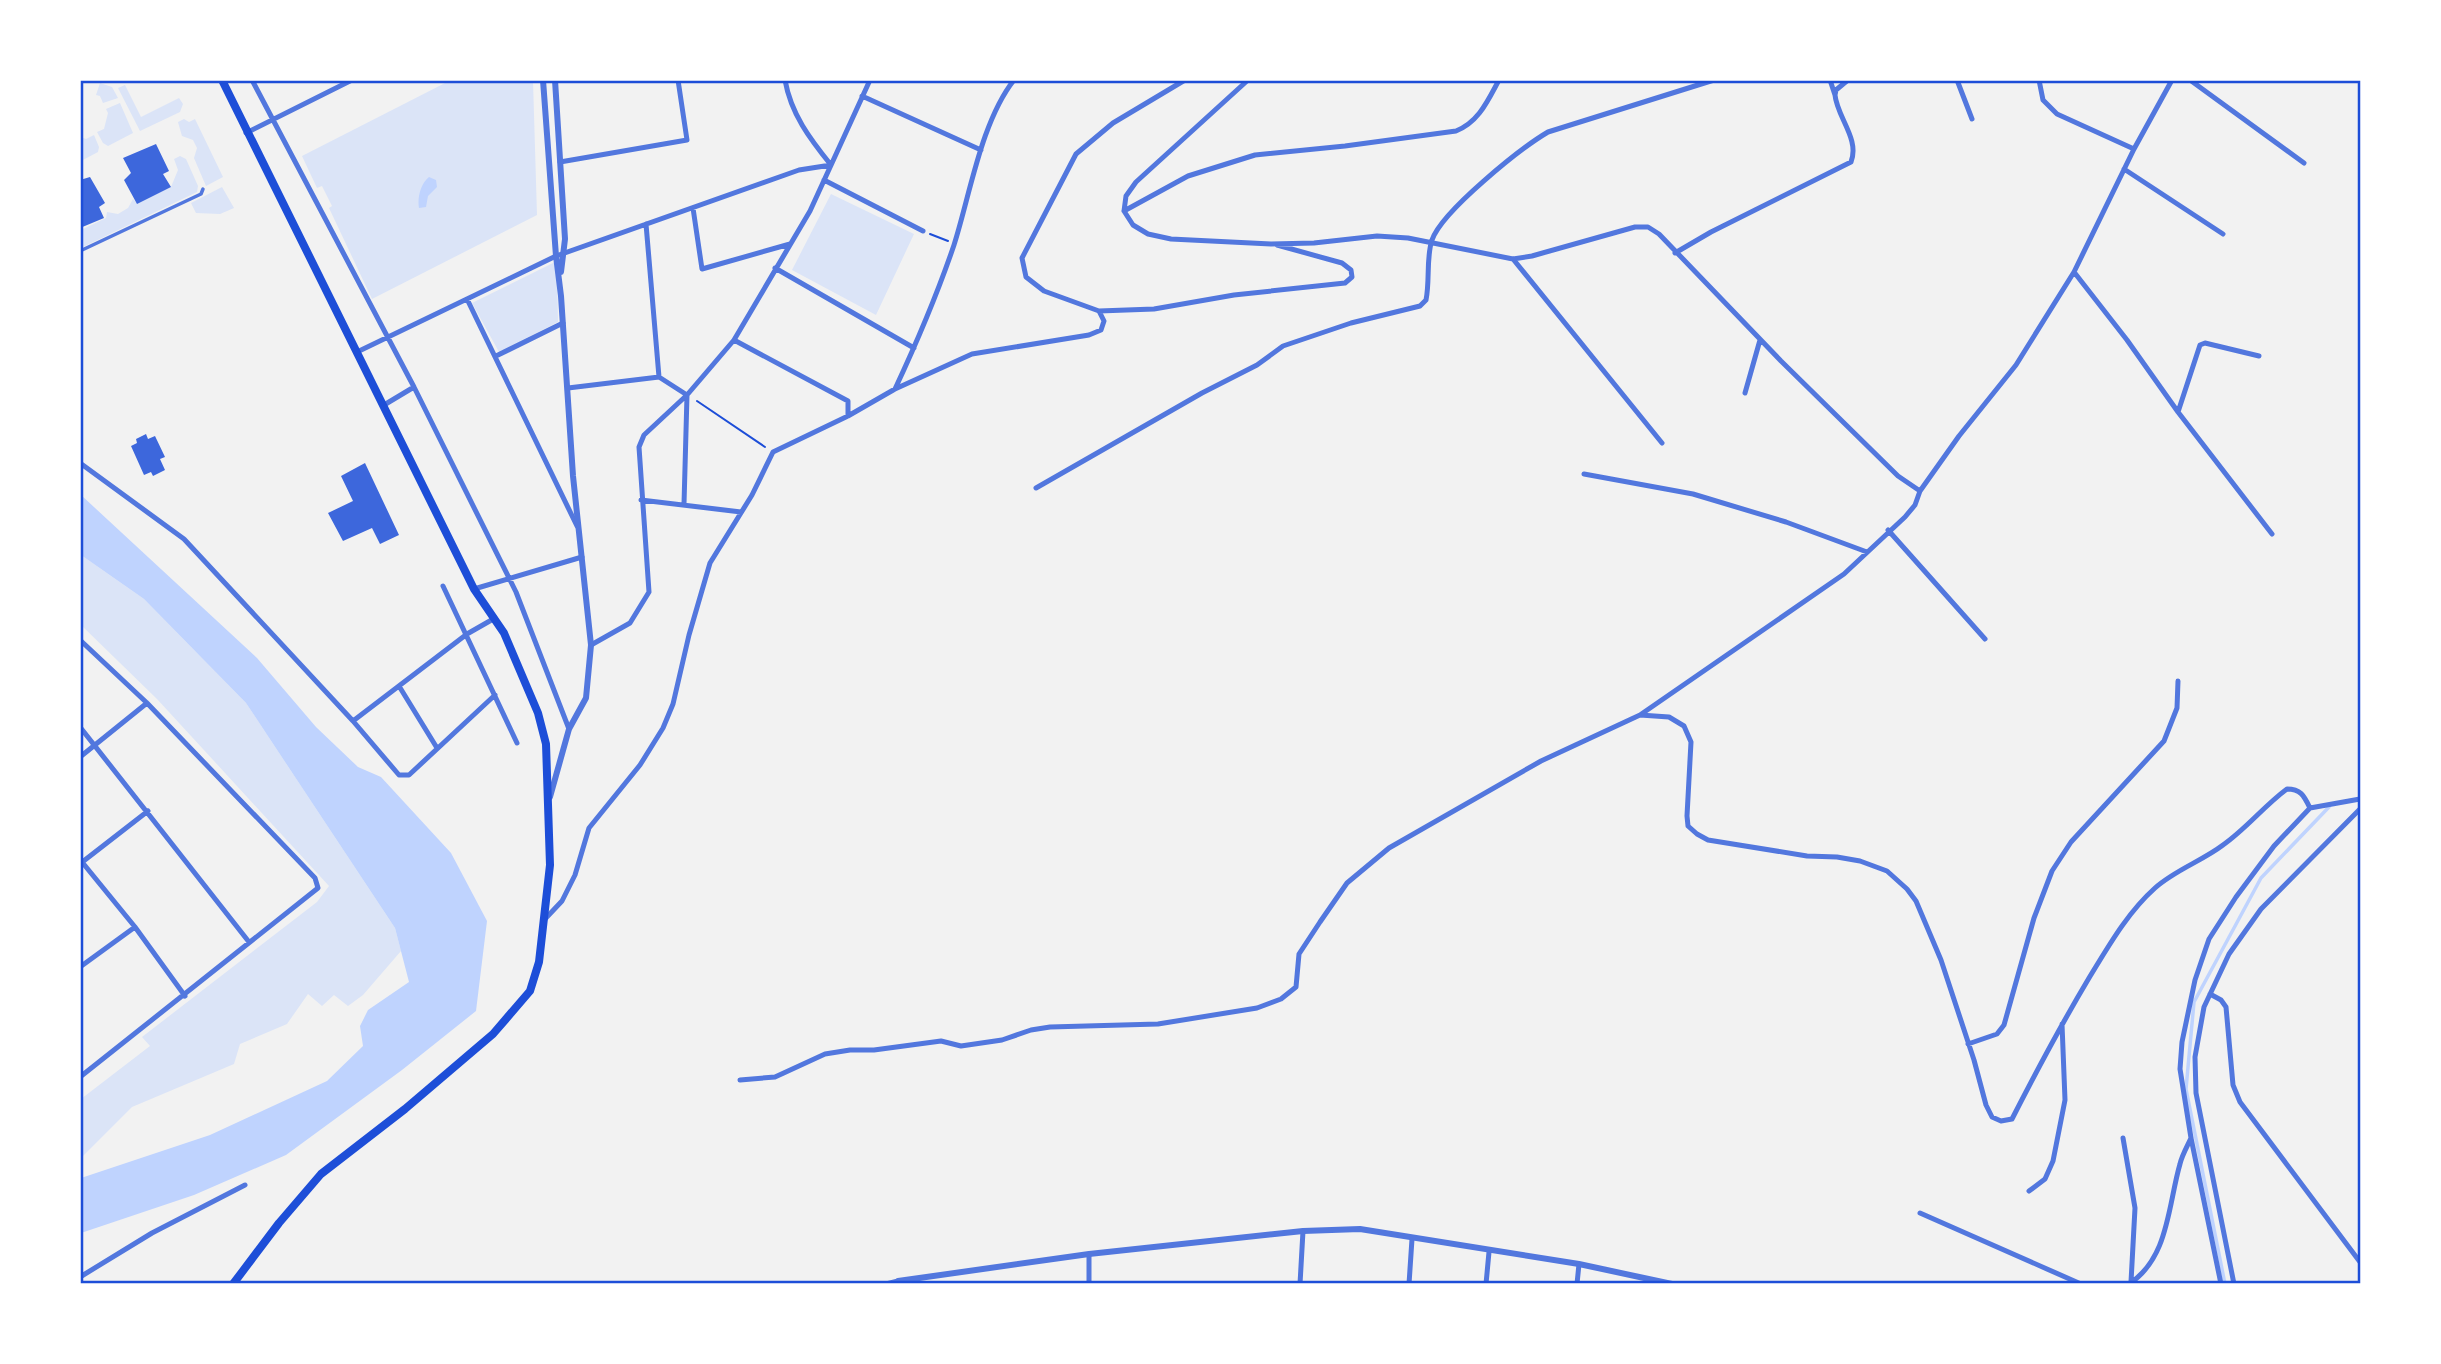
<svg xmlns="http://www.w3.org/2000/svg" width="2441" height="1364" font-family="Jost,sans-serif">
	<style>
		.green { fill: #dbe4f7 }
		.water { fill: #bfd3fe }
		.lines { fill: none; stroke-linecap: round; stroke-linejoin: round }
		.stream { stroke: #bfd3fe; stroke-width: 3.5 }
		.building { fill: #3d67dc }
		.path { stroke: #1d4ed8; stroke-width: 2 }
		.pedestrian { stroke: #5277de; stroke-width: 3.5 }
		.minor { stroke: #5277de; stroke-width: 5 }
		.tertiary { stroke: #5277de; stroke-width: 6 }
		.trunk { stroke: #1d4ed8; stroke-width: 8 }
		.neatline { fill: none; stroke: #1d4ed8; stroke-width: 2.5 }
	</style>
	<rect width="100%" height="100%" fill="#f2f2f2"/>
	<path class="green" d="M449 81H533L537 215 372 299 329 208 332 206 322 186 317 188 302 156Z
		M100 83 112 87 118 98 103 103 100 96 96 95Z
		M125 85 141 117 179 98 183 104 180 112 140 131 118 88Z
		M120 103 133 133 108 146 103 143 97 132 104 129 108 113 106 109Z
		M184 119 189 122 195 119 223 177 206 186 194 158 197 148 193 140 182 136 178 122Z
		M94 135 99 147 98 152 81 161V137L86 139Z
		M180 156 186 159 198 186 197 192 81 248V230L106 218 107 212 118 214 128 208 133 199 137 203 171 187 178 170 174 159Z
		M222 187 234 208 220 214 196 213 191 203Z
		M831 194 914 234 876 315 792 270Z
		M557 261 558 322 499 352 472 303Z
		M81 555 144 599 246 703 395 928 401 951 363 995 348 1006 334 995 322 1006 308 994 287 1024 240 1044 234 1064 132 1107 81 1158V1099L150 1046 142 1037 317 902 329 886 157 699 81 625Z"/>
	<path class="water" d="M429 177 436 180 437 187 428 196 426 207 419 208C417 198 421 183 429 177Z
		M81 495 257 658 316 727 358 767 381 777 451 853 487 921 476 1011 402 1070 286 1155 194 1195 81 1233V1178L210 1135 327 1081 363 1046 360 1026 368 1010 409 982 395 928 246 703 144 599 81 555Z"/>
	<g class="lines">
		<path class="stream" d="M2225 1284 2186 1089 2194 1002 2261 878 2329 807"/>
	</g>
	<path class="building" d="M156 144 169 171 163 174 171 187 137 204 124 180 131 173 123 158Z
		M90 177 105 203 99 207 104 218 80 228V180Z
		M146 434 148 439 155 436 165 457 160 459 165 470 153 476 151 472 144 475 131 446 137 443 136 439Z
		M365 463 399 535 380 544 372 528 343 541 328 513 353 501 341 476Z"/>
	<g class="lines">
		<path class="path" d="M930 234 948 241
			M697 401 765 447"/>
		<path class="pedestrian" d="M80 251 201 194 203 189"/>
		<path class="minor" d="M252 80 414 387 516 592 569 729
			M1248 80 1136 182 1126 196 1124 211 1133 225 1148 234 1171 239 1271 244 1314 243 1377 236 1408 238 1513 259 1532 256 1635 227H1648L1659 234 1781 361 1898 476 1920 491 1959 436 2016 365 2074 272 2134 149 2172 80
			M1830 80 1835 95
			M1957 80 1972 119
			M2039 80 2043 100 2057 114 2134 149
			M2190 80 2304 163
			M862 96 981 150
			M246 133 352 80
			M560 162 687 140 678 80
			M2124 169 2223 234
			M824 180 923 231
			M693 208 702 269 790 244
			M1124 211 1188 176 1255 155 1345 146 1456 131C1479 122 1488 100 1499 80
			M646 224 659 377
			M1675 253 1711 232 1851 162C1860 139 1837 117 1835 95L1836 90 1848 80
			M1513 259 1662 443
			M775 268 914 348
			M2074 272 2127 340 2178 412 2272 534
			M467 299 577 526
			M1099 311 1154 309 1234 295 1345 283 1352 277 1351 270 1342 263 1277 245
			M734 340 848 401V416
			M357 352 556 256 799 170 831 165C810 139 791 114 785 80
			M496 356 563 323
			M568 388 659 377 687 395 684 504
			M895 389C917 342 937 295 954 245 970 195 981 122 1014 80
			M1745 393 1760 340
			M384 405 414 387
			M2178 412 2200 345 2205 343 2259 356
			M80 463 184 539 353 721 399 775H409L495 695
			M1584 474 1693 494 1786 522 1867 552
			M1036 488 1202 393 1257 365 1283 346 1351 323 1420 306 1426 300C1430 281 1426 257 1432 240 1442 211 1521 148 1548 132L1714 80
			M641 500 741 512
			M1888 530 1985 639
			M443 586 517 743
			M474 589 582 557
			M80 640 147 703 315 878 318 888 80 1077
			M591 645 630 623 649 592 639 447 644 435 687 395 734 340 810 211 870 80
			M399 686 437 748
			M1640 715 1844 574 1905 517 1915 505 1920 491
			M353 721 467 634 495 618
			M80 727 249 942
			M80 757 147 703
			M82 862 135 927 185 996
			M81 863 148 811
			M545 919 562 901 575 875 589 828 640 765 663 728 673 704 689 635 710 563 752 495 773 452 848 416 895 389 972 354 1089 335 1101 330 1104 321 1099 311 1044 291 1026 277 1022 258 1076 154 1113 123 1185 80
			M80 967 135 927
			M2210 994 2221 1000 2226 1007 2233 1085 2240 1102 2360 1262
			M1968 1044 1997 1034 2004 1025 2034 918 2052 871 2071 842 2164 741 2177 708 2178 681
			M740 1080 775 1077 825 1054 850 1050H874L941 1041 961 1046 1002 1040 1031 1030 1050 1027 1158 1024 1257 1008 1281 999 1296 987 1299 954 1320 922 1347 883 1389 848 1541 761 1640 715 1669 717 1684 726 1691 742 1687 816 1688 826 1697 834 1708 840 1807 856 1837 857 1860 861 1887 871 1907 889 1916 901 1941 960 1974 1060 1986 1105 1992 1117 2001 1121 2012 1119C2036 1072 2061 1025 2089 978 2108 947 2127 913 2155 888 2175 870 2202 861 2223 845 2246 829 2264 806 2287 789 2301 789 2304 796 2310 808
			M2123 1138 2135 1208 2131 1282
			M2029 1191 2045 1179 2053 1161 2065 1100 2062 1024
			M1920 1213 2081 1284
			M1089 1254V1284
			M80 1277 152 1233 245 1185
			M886 1284 898 1281V1284
			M1300 1284 1303 1231
			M1409 1284 1412 1239
			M1486 1284 1489 1252
			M1577 1284 1579 1264
			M2129 1284C2169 1258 2168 1205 2180 1164 2182 1155 2187 1147 2191 1138
			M2221 1284 2191 1138 2180 1069 2182 1042 2195 980 2209 939 2236 897 2274 846 2310 808 2360 799
			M2234 1284 2196 1093 2195 1057 2204 1007 2229 954 2261 909 2360 809"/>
		<path class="tertiary" d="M543 80 556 256 561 296 573 476 591 645 586 698 569 729 550 797
			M555 80 565 239 561 272
			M897 1284 898 1281 1089 1254 1303 1231 1360 1229 1579 1264 1672 1284"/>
		<path class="trunk" d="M222 80 474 589 504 633 538 713 546 744 550 865 539 962 530 991 493 1034 405 1109 321 1174 279 1223 233 1284"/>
	</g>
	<rect width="2441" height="1364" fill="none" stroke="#ffffff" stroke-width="164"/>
	<rect x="82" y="82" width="2277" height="1200" class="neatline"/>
</svg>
